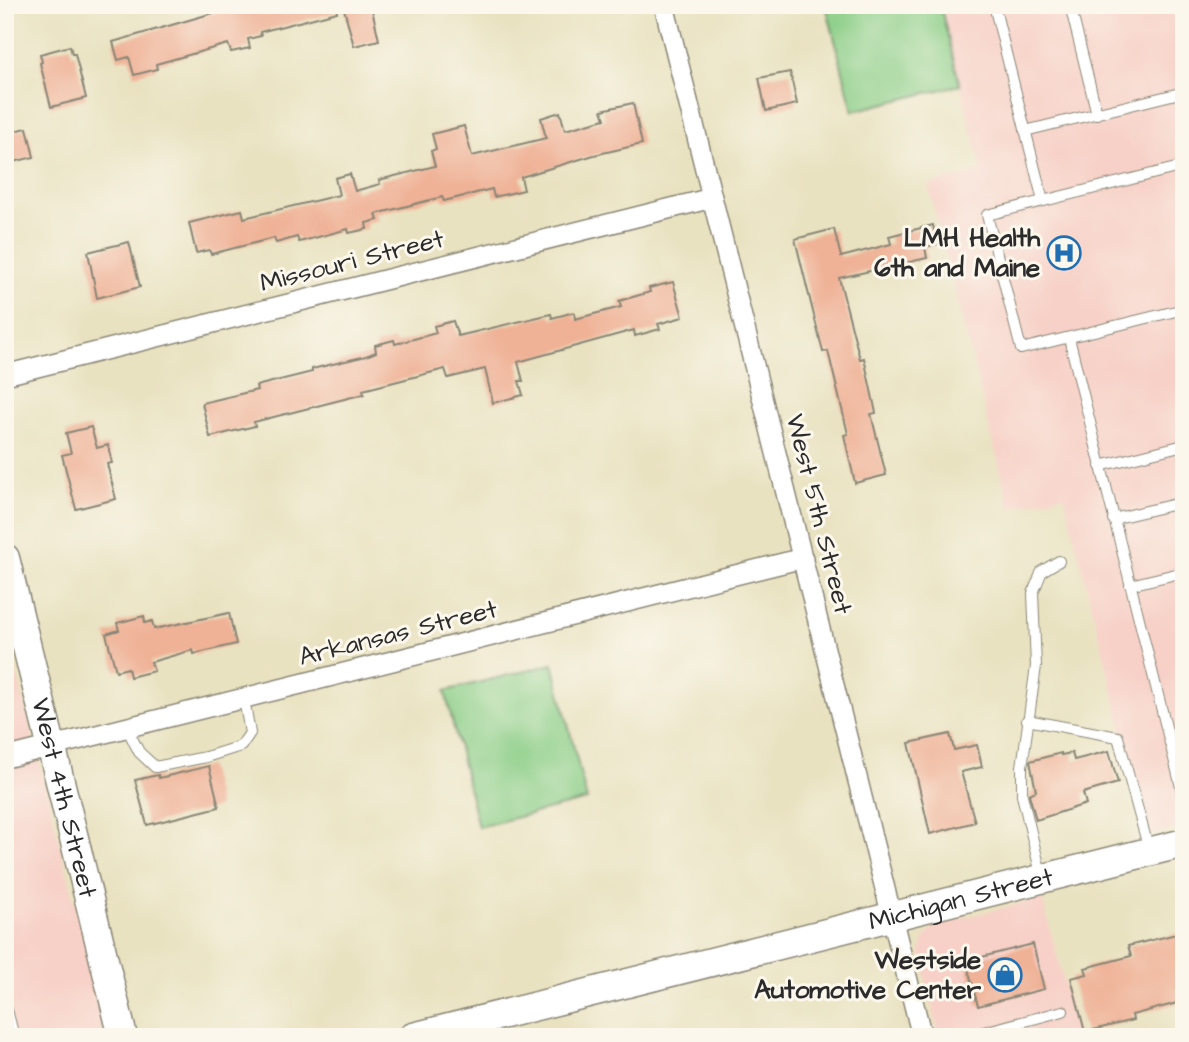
<svg xmlns="http://www.w3.org/2000/svg" width="1189" height="1042" font-family="'Architects Daughter',sans-serif">
	<style>
		.built { fill: #f7d1c8 }
		.green { fill: #8bce87; stroke: #5b7c59; stroke-width: 2 }
		.building { fill: #efb297 }
		.lines { fill: none; stroke-linecap: round; stroke-linejoin: round }
		.lane-casing { stroke: #8a8676; stroke-width: 12 }
		.street-casing { stroke: #8a8676; stroke-width: 22 }
		.secondary-casing { stroke: #8a8676; stroke-width: 31 }
		.lane { stroke: #fff; stroke-width: 10 }
		.street { stroke: #fff; stroke-width: 19 }
		.secondary { stroke: #fff; stroke-width: 28 }
		.labels { text-anchor: middle; dominant-baseline: central; stroke-width: 6; stroke-linejoin: round; paint-order: stroke }
		.poi-label { font-size: 26px; font-weight: bold; fill: #2b2b2b; stroke: #fbf7ec; text-anchor: end }
		.street-label { font-size: 26px; fill: #2b2b2b; stroke: #fbf7ec }
	</style>
	<rect width="100%" height="100%" fill="#fbf7ec"/>
	<filter id="ink" filterUnits="userSpaceOnUse"><feTurbulence type="fractalNoise" baseFrequency=".0143" numOctaves="2"/><feDisplacementMap in="SourceGraphic" scale="14" xChannelSelector="R" yChannelSelector="G"/><feConvolveMatrix kernelMatrix="1 2 1 2 8 2 1 2 1" color-interpolation-filters="sRGB"/></filter>
	<filter id="wash" filterUnits="userSpaceOnUse"><feTurbulence type="fractalNoise" baseFrequency=".00686" numOctaves="4" result="noise"/><feDisplacementMap in="SourceGraphic" scale="28" xChannelSelector="R" yChannelSelector="G"/><feGaussianBlur stdDeviation="1.57" result="paint"/><feColorMatrix in="noise" values="0 0 0 0 0 0 0 0 0 0 0 0 0 0 0 0 0 1.4 0 .05"/><feComposite in="paint" operator="in"/></filter>
	<g filter="url(#wash)">
		<rect width="100%" height="100%" fill="#e9e2c1"/>
		<path class="built" d="M940 5H1184V827L1149 835 1064 495 1010 508 928 185 982 171Z
			M5 627 82 932 104 1037H5Z
			M1042 898 1078 1037H939L921 960V949L925 938 932 929 941 923Z"/>
		<path class="green" d="M826 5H940L960 85 853 111Z
			M553 664 587 800 478 827 445 691Z"/>
		<g id="blocks">
			<path class="building" d="M219 5H336L337 12 260 32 261 36 248 39 250 48 231 52 228 44 156 64 157 69 134 75 129 57 118 60 113 42 220 11Z
				M343 5H371L379 40 354 46Z
				M70 46 72 54H75L86 98 51 107 40 63 42 62 40 54Z
				M790 72 797 104 766 111 759 78Z
				M633 103 642 144 594 155 521 177 524 190 494 197 492 189 444 201 442 197 376 214 378 220 366 223 367 229 349 233 348 229 299 242 297 237 276 243 274 238 211 254 209 250 196 253 189 223 242 210 244 218 339 195 335 178 350 174 355 191 380 184 379 180 435 166 431 151 436 149 432 134 464 126 472 156 546 138 541 118 560 112 565 130 605 119 602 110Z
				M27 128 34 157 5 164V133Z
				M933 225 937 244 925 247 927 258 839 278 860 359 864 358 876 413 871 414 886 475 855 483 844 435 848 434 828 351 823 352 795 239 834 229 841 257 891 244 889 236Z
				M129 242 140 287 97 298 88 252Z
				M673 282 683 317 658 324 660 329 635 336 634 330 518 362 523 381H519L523 395 493 403 485 369 448 378 445 369 363 390 364 394 254 422 255 426 210 437 202 403 257 390 256 386 312 372V369L366 356 376 352 375 345 394 340 395 344 436 333 434 326 453 321 458 336 551 314 552 318 574 312 575 319 621 307 619 301 650 292 649 288Z
				M91 427 97 448 108 445 112 463 107 464 116 499 76 509 62 455 71 453 66 433Z
				M229 613 236 644 194 654 193 650 151 662 154 671 130 677 128 668 116 671 106 634 119 630 117 623 144 616 145 623 152 621 154 629Z
				M950 734 954 750 977 745 982 767 961 772 975 822 930 834 909 743Z
				M1109 751 1118 783 1083 793 1086 804 1036 820 1029 794 1036 791 1030 761 1061 753V755L1072 753 1074 760Z
				M209 766 219 807 147 825 135 780 158 775 159 778Z
				M1184 932V988L1177 989 1181 1002 1132 1015 1133 1020 1085 1032 1071 978 1087 974 1085 968 1131 956 1128 946Z
				M1033 944 1044 989 978 1006 966 961Z"/>
		</g>
	</g>
	<g filter="url(#ink)">
		<use href="#blocks" fill-opacity="0" stroke="#8a8676" stroke-width="2"/>
		<g class="lines">
			<defs>
				<path id="lane" d="M994 5 1043 201
					M1070 5 1097 114
					M1025 131 1184 92
					M1184 166 987 215 1021 349 1184 309
					M1069 338 1184 799
					M1100 466 1184 445
					M1113 519 1184 502
					M1130 585 1184 572
					M1027 720 1118 737 1149 850
					M127 728 139 752 155 767 206 757 241 746 250 733 244 699
					M1042 878 1022 795V767L1036 666 1033 593 1042 571 1059 561
					M5 1002 14 1037
					M965 1037 1063 1011"/>
				<path id="street" d="M664 5 922 1037
					M5 375 712 198
					M5 758 803 558"/>
				<g id="secondary">
					<path id="s1" d="M5 558 123 1037"/>
					<path id="s2" d="M413 1037 1184 843"/>
				</g>
			</defs>
			<use href="#lane" class="lane-casing"/>
			<use href="#street" class="street-casing"/>
			<use href="#secondary" class="secondary-casing"/>
			<use href="#lane" class="lane"/>
			<use href="#street" class="street"/>
			<use href="#secondary" class="secondary"/>
		</g>
	</g>
	<defs>
		<symbol id="hospital-ring" viewBox="-11 -11 22 22"><circle r="9.5" fill="#fbf7ec" stroke="#1f6fb2" stroke-width="1.5"/><path d="M-5-5h3v3.5h4V-5h3V5h-3V1.5h-4V5h-3Z" fill="#1f6fb2"/></symbol>
		<symbol id="shop-ring" viewBox="-11 -11 22 22"><circle r="9.5" fill="#fbf7ec" stroke="#1f6fb2" stroke-width="1.5"/><path d="M-5-2.5h2.3a2.7 3.5 0 0 1 5.4 0H5L5.5 6h-11ZM-1.5-2.5h3a1.5 2.3 0 0 0-3 0Z" fill="#1f6fb2"/></symbol>
	</defs>
	<g fill-rule="evenodd">
		<use href="#hospital-ring" x="1045" y="234" width="38" height="38"/>
		<use href="#shop-ring" x="986" y="956" width="38" height="38"/>
	</g>
	<g class="labels">
		<g class="poi-label">
			<text x="1040" y="238">LMH Health<tspan x="1040" dy="30">6th and Maine</tspan></text>
			<text x="981" y="960">Westside<tspan x="981" dy="30">Automotive Center</tspan></text>
		</g>
		<g class="street-label">
			<text transform="translate(352 261) rotate(-14)">Missouri Street</text>
			<text transform="translate(819 514) rotate(76)">West 5th Street</text>
			<text transform="translate(398 633) rotate(-14)">Arkansas Street</text>
			<text stroke="none"><textPath href="#s1" startOffset="247">West 4th Street</textPath></text>
			<text stroke="none"><textPath href="#s2" startOffset="565">Michigan Street</textPath></text>
		</g>
	</g>
	<rect width="1189" height="1042" fill="none" stroke="#fbf7ec" stroke-width="28"/>
</svg>
